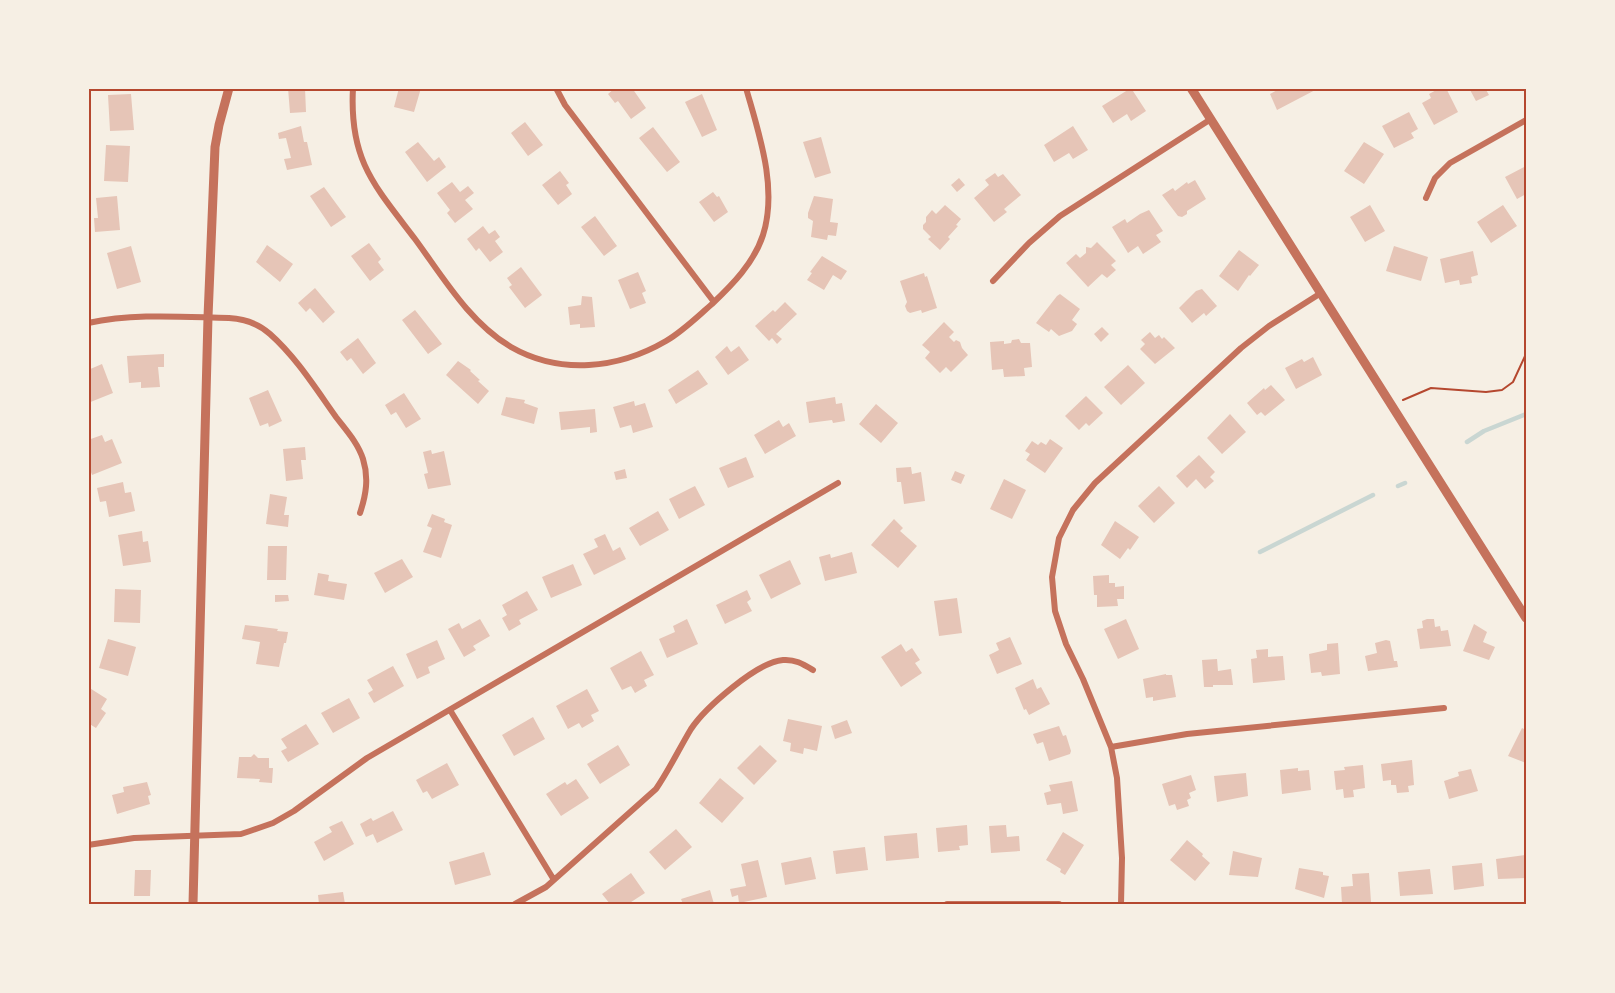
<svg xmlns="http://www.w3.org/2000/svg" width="1615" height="993" font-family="Karla,sans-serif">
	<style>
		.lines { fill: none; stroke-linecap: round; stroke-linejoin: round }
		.stream { stroke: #c9d6d2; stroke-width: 4.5 }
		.building { fill: #e6c5b7 }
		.path { stroke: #b5482f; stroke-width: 2 }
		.minor { stroke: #c5725c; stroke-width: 6 }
		.tertiary { stroke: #c5725c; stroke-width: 9 }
		.neatline { fill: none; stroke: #b5482f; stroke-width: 2 }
	</style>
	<rect width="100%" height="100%" fill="#f6efe4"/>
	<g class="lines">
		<path class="stream" d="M1467 442 1484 431 1526 414
			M1398 486 1405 483
			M1260 552 1373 495"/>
	</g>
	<path class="building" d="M288 88H305L306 112 290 113Z
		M399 88H421L414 112 394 107Z
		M615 88H632L646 108 631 119 618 101 615 103 608 94Z
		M1131 88 1146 111 1131 121 1127 114 1113 123 1102 106Z
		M1281 88H1319L1277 110 1270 94Z
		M1440 88H1446L1458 112 1434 125 1422 103 1431 98 1429 94Z
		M1469 88H1485L1489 95 1476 101Z
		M131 94 134 130 110 131 108 95Z
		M702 94 717 130 702 137 685 102Z
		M1409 112 1418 129 1411 133 1414 138 1394 148 1382 126Z
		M525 122 543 145 528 156 511 133Z
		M301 126 304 142H307L312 165 287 170 284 159 291 158 286 138 279 139 278 133Z
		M1073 126 1088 150 1073 159 1069 153 1054 162 1044 145Z
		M653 127 680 162 667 172 639 138Z
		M821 137 831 173 815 178 803 142Z
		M418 142 434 161 439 157 446 167 427 182 405 152Z
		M1364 142 1384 154 1364 184 1344 171Z
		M106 145 130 146 128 182 104 181Z
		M1526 166V194L1517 199 1505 177Z
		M560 171 569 183 566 185 572 194 558 205 542 185Z
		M995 173 998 177 1003 174 1021 195 1004 209 1007 212 994 222 974 198 989 185 985 180Z
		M959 178 965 185 957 192 951 185Z
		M1195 180 1206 199 1187 211V214L1182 217 1178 216 1162 195 1173 188 1175 191 1187 182 1188 184Z
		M452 182 460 192 468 186 474 193 465 200 473 209 455 223 447 213 450 210 437 193Z
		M324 187 346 217 331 227 310 196Z
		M713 192 717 197 719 196 728 212 714 222 699 202Z
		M117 196 120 230 95 232 94 218H98L96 198Z
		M814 196 833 199 830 222 838 223 836 236 828 235 827 240 811 237 813 221 808 218V213Z
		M945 205 961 219 956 225 958 226 948 237 950 239 940 250 928 239 931 237 923 229V225L926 222V217L932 210 936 214Z
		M1370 205 1385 231 1365 242 1350 217Z
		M1503 205 1517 226 1491 243 1477 222Z
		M1149 210 1163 231 1156 235 1161 242 1143 254 1138 246 1128 253 1112 227 1125 219 1127 223 1140 214Z
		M595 216 617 246 604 256 581 227Z
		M483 226 489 234 495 230 500 237 495 241 503 252 490 262 479 248 476 251 467 239Z
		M1097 242 1116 261 1111 265 1116 270 1107 278 1102 274 1088 287 1066 263 1076 254 1080 258 1086 253V247L1091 248Z
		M369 243 381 259 378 262 384 270 370 281 351 256Z
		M267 245 293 264 280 282 256 262Z
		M131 246 141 282 117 289 107 253Z
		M1394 246 1428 257 1421 281 1386 271Z
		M1239 250 1259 265 1250 276 1249 275 1238 291 1219 276Z
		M1473 251 1478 275 1471 277 1472 283 1460 285 1459 280 1445 283 1440 259Z
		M822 256 847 271 841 280 833 275 824 290 807 280 812 273 810 272Z
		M521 267 542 295 525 308 509 287 512 285 507 278Z
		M638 272 646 291 642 293 646 303 630 309 618 280Z
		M924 273 925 277 927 276 937 308 922 313 921 310 910 313 907 311 905 306 907 302 900 281Z
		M315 288 335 312 323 323 310 308 306 312 298 303Z
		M1202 289 1217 306 1206 316 1204 313 1192 323 1179 308 1196 291Z
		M1060 294 1080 309 1072 320 1077 324 1072 331 1059 336 1051 329 1049 332 1036 323 1057 296Z
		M582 296 592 297 595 327 580 328V324L570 325 568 307 581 305Z
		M785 302 797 314 776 334 782 339 777 344 772 338 769 341 755 326 773 310 775 312Z
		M415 310 442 344 428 354 402 320Z
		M944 322 954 332 949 337 954 342 956 340 960 342 962 348 968 355 951 372 946 367 940 373 925 358 930 352 922 345Z
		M1102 327 1109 334 1101 342 1094 334Z
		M1150 332 1155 338 1159 335 1162 339 1164 337 1175 348 1155 364 1140 349 1145 344 1141 340Z
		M358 338 376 363 363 374 351 358 347 361 340 352Z
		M1019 339 1021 343H1030L1032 367 1024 368 1025 376 1004 377 1003 369 992 370 990 342 1004 341V344L1011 343 1012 340Z
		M727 346 731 352 739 346 749 360 728 375 715 357Z
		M164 354V367H158L160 387 141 388V382L129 383 127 356Z
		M1313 357 1322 375 1296 389 1285 368 1302 359 1304 362Z
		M458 361 471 370 470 371 480 380 478 381 489 391 478 404 446 375Z
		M102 364 113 393 88 403V370Z
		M1128 365 1145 383 1121 405 1104 387Z
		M698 370 708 384 676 404 668 390Z
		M1271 385 1285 400 1265 416 1261 412 1257 415 1247 403 1264 388 1265 390Z
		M268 390 282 421 269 427 268 423 260 426 249 398Z
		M404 393 421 419 406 428 396 412 391 415 385 405Z
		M1086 396 1103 413 1089 426 1086 423 1079 430 1065 416Z
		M506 397 525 400 524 403 538 408 534 424 501 415Z
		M835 397 836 404 842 403 845 421 833 423 832 420 809 423 806 402Z
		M634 401 635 406 645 403 653 427 633 433 631 425 620 428 613 407Z
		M876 404 898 423 881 443 859 424Z
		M595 409 597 432 590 433V427L561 430 559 412Z
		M1230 414 1246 432 1222 454 1207 438Z
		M779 420 783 427 789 423 796 436 765 454 754 435Z
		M102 435 105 442 112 439 122 463 92 475 88 464V440Z
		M1050 439 1063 448 1045 473 1026 460 1030 454 1025 451 1032 441 1038 445 1041 442 1046 445Z
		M305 447 306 460H301L303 479 286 481 283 449Z
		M431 450 432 454 444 451 451 485 428 489 424 474 428 473 423 452Z
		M1199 455 1215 472 1210 477 1214 481 1205 489 1196 479 1187 488 1176 476Z
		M746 457 754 477 728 488 719 468Z
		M911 467 912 474 921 472 925 501 904 504 901 482H897L896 468Z
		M625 469 627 478 616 480 614 472Z
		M955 471 965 475 961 484 951 480Z
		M1004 479 1026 490 1012 519 990 509Z
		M123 482 125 493 131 492 135 511 109 517 106 501 100 502 97 488Z
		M695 486 705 505 679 519 669 499Z
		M1159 486 1175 503 1154 523 1138 506Z
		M270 494 287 497 284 515H289L288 527 266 524Z
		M658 511 669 530 640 546 629 528Z
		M432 514 445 519 444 522 452 525 441 558 423 552 432 528 427 526Z
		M894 519 903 528 900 531 917 546 898 568 871 545Z
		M1115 521 1139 537 1130 550 1128 548 1120 559 1101 545Z
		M142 531 143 542 148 541 151 562 123 566 118 535Z
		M605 534 613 551 620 547 626 559 594 575 583 554 598 547 594 539Z
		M268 546H287L286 580H267Z
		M852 552 857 573 825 581 819 557 830 554 831 558Z
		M402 559 413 577 385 593 374 573Z
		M790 560 801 584 771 599 759 575Z
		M573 564 582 585 551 598 542 577Z
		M318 573 329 575 328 581 347 584 344 600 314 595Z
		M1109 575V583H1115V587L1124 586V599H1117L1118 606 1097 607V595H1094L1093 576Z
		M115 589 141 590 140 623 114 622Z
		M747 590 751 599 747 602 752 611 725 624 716 605Z
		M527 591 538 610 519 620 521 624 509 631 502 618 507 615 502 605Z
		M275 595H288L289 601 275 602Z
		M957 598 962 633 939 636 934 601Z
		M480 619 490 636 473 646 476 650 464 657 448 629 459 623 462 629Z
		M687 619 698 644 667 658 659 639 675 632 673 626Z
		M1126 619 1139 649 1118 659 1104 629Z
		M1427 619H1434L1435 627 1440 626 1441 631 1448 630 1451 646 1420 649 1417 629 1423 628 1422 621Z
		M1474 624 1487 632 1483 642 1495 647 1489 660 1463 651Z
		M245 625 278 629 277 631 288 632 286 643H284L279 667 256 664 260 642 242 639Z
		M1010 637 1022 664 997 674 989 655 999 650 996 643Z
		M108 639 136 647 128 676 99 668Z
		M437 640 445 659 428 667 430 673 417 679 406 654Z
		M1386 640 1390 641 1394 661H1397L1398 667 1368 671 1365 656 1377 653 1375 643Z
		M1338 643 1340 674 1322 676 1321 672 1311 673 1309 654 1327 650V644Z
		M901 644 906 652 912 648 920 660 915 663 922 673 901 687 881 657Z
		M1268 649V657L1283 656 1285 680 1253 683 1251 659 1257 658 1256 650Z
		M641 651 654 675 644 680 647 686 635 693 631 686 622 690 610 668Z
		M1217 659 1218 671 1231 669 1233 685H1213V687H1204L1202 660Z
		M393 666 404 686 374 703 368 693 373 690 367 680Z
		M1166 674V675H1172L1176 697 1153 701V697L1146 698 1143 679Z
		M1033 679 1037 689 1041 687 1050 704 1029 715 1026 709 1024 710 1015 688Z
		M88 687 107 699 101 709 106 713 96 728 88 723Z
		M587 689 599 711 591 715 594 721 582 728 579 723 568 729 556 706Z
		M349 698 360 718 333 733 321 713Z
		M533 717 545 739 514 756 502 735Z
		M788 719 822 726 817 751 804 748 803 754 790 751 791 743 783 741Z
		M847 720 852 733 835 739 831 726Z
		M306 724 319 744 288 762 281 751 287 748 281 739Z
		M1059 726 1063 736 1066 735 1071 751 1070 754 1049 761 1043 742 1037 744 1033 734Z
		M1522 728 1526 730V763L1508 756Z
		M618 745 630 765 600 784 587 764Z
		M760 745 777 761 754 785 737 768Z
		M254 754 258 758H269V768H273L272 783 259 782 260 779 237 778 239 757H251Z
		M1412 760 1414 785 1408 786 1409 792 1397 793 1396 785H1391V780L1383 781 1381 764Z
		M447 763 459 785 432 799 427 791 423 793 416 780Z
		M1363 765 1365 788 1353 790 1354 797 1344 798 1343 789 1336 790 1334 771 1345 770 1344 767Z
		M1298 768V771L1309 770 1311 790 1282 794 1280 770Z
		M1471 769 1478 791 1449 799 1444 781 1459 776 1458 772Z
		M1246 773 1248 796 1217 802 1214 776Z
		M1191 775 1196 790 1189 793 1191 798 1187 800 1189 806 1177 810 1175 804 1169 806 1162 784Z
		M720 778 744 798 722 823 699 803Z
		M576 779 589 798 561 816 546 794 565 782 567 785Z
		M1072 781 1078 811 1063 814 1061 803 1047 805 1044 793 1051 791 1049 785Z
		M147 782 151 795 148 796 150 804 117 814 112 795 124 792 123 787Z
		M393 811 403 830 377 843 373 834 366 837 360 824 371 818 373 821Z
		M342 821 354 844 324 861 314 842 332 832 329 827Z
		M967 825 968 845 959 846 960 850 938 852 936 828Z
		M1006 825 1007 837 1019 836 1020 851 991 853 989 826Z
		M676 829 692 847 665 870 649 852Z
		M1063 832 1084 845 1065 875 1060 872 1061 869 1046 860Z
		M917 833 919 858 886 861 884 836Z
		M1187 840 1203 854 1202 856 1210 863 1195 881 1170 860Z
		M865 847 868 870 836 874 833 851Z
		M1233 851 1262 858 1258 877 1229 875Z
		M484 852 491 875 455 885 449 862Z
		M1525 855 1526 878 1498 879 1496 859Z
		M811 857 816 879 785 885 781 863Z
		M758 860 767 897 739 903 738 895 732 897 730 889 746 886 741 864Z
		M1482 863 1484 886 1454 890 1452 866Z
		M1299 868 1323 872V875L1329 876 1324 898 1295 889Z
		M1430 869 1433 894 1400 896 1398 872Z
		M135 870H151L150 896H134Z
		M631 873 645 893 628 904H610L602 894Z
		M1369 873 1371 902 1342 904 1341 887 1353 886 1352 874Z
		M710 890 714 904H683L681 899Z
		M343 892 345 904H319L318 895Z"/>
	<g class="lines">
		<path class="path" d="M1403 400 1431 388 1486 392 1502 390 1513 382 1526 354"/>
		<path class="minor" d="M353 88C349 160 374 185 415 239 443 277 469 322 511 347 560 375 618 369 666 341 683 331 697 317 712 304 732 285 754 263 763 235 778 188 759 134 746 88
			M556 88 565 105 714 302
			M1426 198 1435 178 1450 163 1526 120
			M993 281 1029 243 1060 216 1211 119
			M88 323C135 313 182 317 229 318 245 319 258 323 270 334 296 357 316 389 336 417 346 430 358 443 363 459 369 478 366 495 360 513
			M450 710 554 880
			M1111 747 1187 734 1444 708
			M88 845 134 838 241 834 250 831 273 823 294 811 367 758 838 483
			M515 904 546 887 656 789C669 770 679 749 691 729 705 708 757 662 783 660 795 659 803 664 813 670
			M947 904H1059
			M1121 904 1122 858 1117 778 1111 747 1083 679 1066 644 1055 611 1052 577 1059 538 1073 510 1095 483 1241 348 1269 326 1321 293"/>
		<path class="tertiary" d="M1191 88 1526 618
			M193 904 208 317 215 147 219 125 229 88"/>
	</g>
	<rect width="1615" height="993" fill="none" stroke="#f6efe4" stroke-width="180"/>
	<rect x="90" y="90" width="1435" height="813" class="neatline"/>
</svg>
